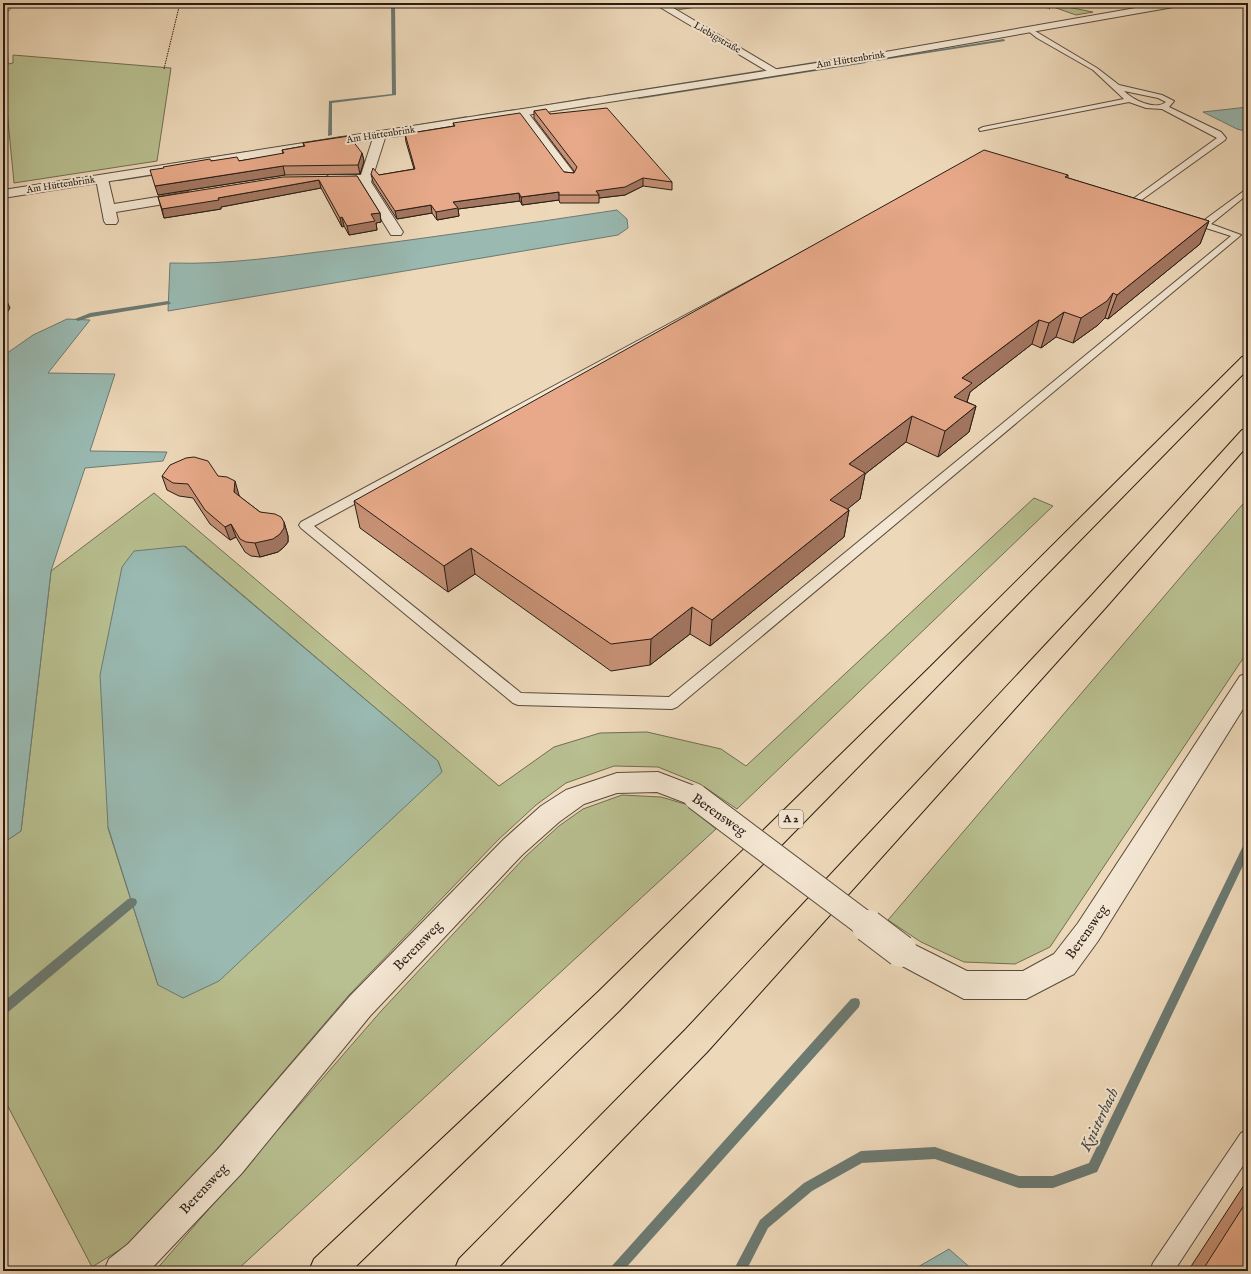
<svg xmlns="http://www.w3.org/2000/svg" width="1251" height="1274" font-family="'IM FELL English',serif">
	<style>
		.green { fill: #b8bf90; stroke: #706e52; fill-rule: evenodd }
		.water { fill: #99b9b1; stroke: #6c7a72 }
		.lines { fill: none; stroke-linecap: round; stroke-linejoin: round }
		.stream { fill: #6c7a72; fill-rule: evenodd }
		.service-casing { stroke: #5a4b3d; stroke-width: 2 }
		.minor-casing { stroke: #5a4b3d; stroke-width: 2 }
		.tertiary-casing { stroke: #5a4b3d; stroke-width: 2 }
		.motorway-casing { stroke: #291c14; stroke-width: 2 }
		.path { stroke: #291c14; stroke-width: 1; stroke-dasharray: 1.5 1; stroke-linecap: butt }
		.service { fill: #f3e6d2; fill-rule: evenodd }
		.minor { fill: #f3e6d2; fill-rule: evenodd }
		.tertiary { fill: #f3e6d2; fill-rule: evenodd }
		.motorway { fill: #edd8b9; fill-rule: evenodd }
		.minor-bridge-far1-casing { stroke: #5a4b3d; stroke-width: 27; stroke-linecap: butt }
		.minor-bridge-casing { stroke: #5a4b3d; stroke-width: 34; stroke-linecap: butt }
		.minor-bridge-far1 { stroke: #f3e6d2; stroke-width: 25 }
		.minor-bridge { stroke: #f3e6d2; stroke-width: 32 }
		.wall { fill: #c79176; stroke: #291c14 }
		.shaded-wall { fill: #a27660; stroke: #291c14 }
		.building { fill: #e7a989; stroke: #291c14 }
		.labels { text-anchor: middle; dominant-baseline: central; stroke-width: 4; stroke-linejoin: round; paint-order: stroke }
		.far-street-label { font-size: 10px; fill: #291c14; stroke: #f3e6d2 }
		.shield { fill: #f3e6d2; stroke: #66594d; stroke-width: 1 }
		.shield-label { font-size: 11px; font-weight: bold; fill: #291c14 }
		.near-street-label { font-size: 14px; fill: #291c14; stroke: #f3e6d2 }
		.near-water-label { font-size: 16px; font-style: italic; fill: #4b4b43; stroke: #f3e6d2 }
	</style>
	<rect width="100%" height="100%" fill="#edd8b9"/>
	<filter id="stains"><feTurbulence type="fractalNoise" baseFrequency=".005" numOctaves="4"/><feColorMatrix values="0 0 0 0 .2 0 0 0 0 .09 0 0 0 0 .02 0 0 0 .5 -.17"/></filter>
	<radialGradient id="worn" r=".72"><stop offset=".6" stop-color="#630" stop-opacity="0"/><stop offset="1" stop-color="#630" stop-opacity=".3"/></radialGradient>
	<path class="green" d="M665 3H721L677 10Z
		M1042 3H1047L1093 12 1076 15Z
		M13 55 171 68 157 161 14 183 3 69V65L13 63Z
		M154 493 499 786 554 747 600 733 647 732 721 749 746 766 1034 498 1053 506 737 809 700 784 658 767 614 766 566 783 536 805 498 840 349 995 211 1156 126 1246 92 1267 3 1097V843L21 831 51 571ZM185 546 438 761 442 772 158 985 108 828Z
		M1248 498V651L1050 947 1015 964 964 962 921 942 888 920Z
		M622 795 661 797 685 804 716 829 236 1271H155L382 1010 526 856 559 826 583 809Z"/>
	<path class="water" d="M1248 107V132L1237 129 1203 112Z
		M617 210 627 219 628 228 618 235 168 311 170 263C228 265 285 256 342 249 434 237 525 224 617 210Z
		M67 319 90 320 48 373 115 374 90 451 167 452 163 461 85 468 51 571 21 831 3 843V356L33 335Z
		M184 546 438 761 442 772 219 981 183 998 158 985 108 827 100 675 122 567 134 551Z
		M949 1249 974 1271H911Z"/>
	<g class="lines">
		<path class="stream" d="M391 3H395L396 95 332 103V135L328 136 329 101 392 94Z
			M1158 3H1165L1138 9 1136 8Z
			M1004 39 1005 41 876 61 874 60Z
			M856 55 857 57 779 69 777 68Z
			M865 61 866 63 639 99 637 98Z
			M762 70 763 72 607 96 605 95Z
			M590 97 591 99 523 110 521 109Z
			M589 104 590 106 532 115 530 114Z
			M515 109 516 111 479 116 477 115Z
			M467 116 468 118 356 136 354 135Z
			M414 132 416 133V134L393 138 391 137Z
			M342 136 344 137V138L259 151 257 150Z
			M247 151H249V153L106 175 104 174Z
			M162 172 164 173V174L119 181 117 180Z
			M93 175 95 176V177L40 185 38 184Z
			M168 301 171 303 170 304 91 317 78 321 75 319 90 313Z
			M1248 841V855L1097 1172 1053 1188H1019L935 1159 862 1163 812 1191 768 1228 746 1271H733L760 1220 804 1183 861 1151 935 1147 1019 1176H1053L1089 1163 1245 842Z
			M132 898 136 899 137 902 136 905 7 1013 3 1014V1002L128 899Z
			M855 998 859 999 860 1003 859 1007 623 1271H609L611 1267 851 999Z"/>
		<defs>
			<path id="service" d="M1030 28 1097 68 1119 85 1162 95 1174 101 1169 107 1221 132 1226 138 1225 140 1140 201 1203 221 1248 188V194L1211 224 1241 235 677 707 672 709 518 705 513 703 301 528 299 525 301 522 981 156H987L1133 199 1217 138 1162 109 1146 108 1129 102 980 131 979 129 983 127 1124 99 1093 70 1037 38 1027 30ZM1124 91 1158 98 1166 102C1155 111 1133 100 1124 91ZM985 161 1131 204 1231 236 669 697 521 693 314 526Z
				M1248 1130V1158L1174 1271H1150L1153 1263 1241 1133Z"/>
			<path id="minor" d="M653 3H665L781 72 776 75 772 74Z
				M522 109 526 110 574 173 576 176 574 179H566L516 112Z
				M377 131 381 133 385 138 371 182 403 232 401 235H391L359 183H329L323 179 329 175H361L373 138 371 135Z
				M102 175 108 179 114 204 188 192 194 196 188 200 116 212 118 221 116 224H106L104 221 96 179Z
				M1248 673V701L1098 941 1074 974 1026 999H964L891 960 887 951 891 942 901 938 967 971H1023L1054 954 1078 923 1240 676Z
				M658 772 705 790 709 797 705 804 696 807 657 792 617 793 584 804 559 822 522 855 370 1016 242 1173 152 1268 149 1271H104L109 1259 128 1244 218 1149 350 996 504 839 541 806 566 790 617 773Z"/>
			<path id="tertiary" d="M1164 3H1184L1179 6 868 61 3 198V190L868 55Z"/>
			<path id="motorway" d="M1248 355V369L618 1012 351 1271H309L314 1259 598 992 927 670 1242 357Z
				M1248 429V445L1108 605 708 1051 495 1271H454L459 1259 686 1029 1092 595 1242 430Z"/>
		</defs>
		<use href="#service" class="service-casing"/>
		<use href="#minor" class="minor-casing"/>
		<use href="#tertiary" class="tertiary-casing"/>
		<use href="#motorway" class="motorway-casing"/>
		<path class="path" d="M1038 3 1050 9
			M3 64 8 63 6 14 11 8 20 3
			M164 69 180 3"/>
		<use href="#service" class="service"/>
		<use href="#minor" class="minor"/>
		<use href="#tertiary" class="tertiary"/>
		<use href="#motorway" class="motorway"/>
		<defs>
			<path id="minor-bridge-far1" d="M696 797 869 927"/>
			<path id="minor-bridge" d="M868 926 901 951"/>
		</defs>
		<use href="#minor-bridge-far1" class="minor-bridge-far1-casing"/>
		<use href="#minor-bridge" class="minor-bridge-casing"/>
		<use href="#minor-bridge-far1" class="minor-bridge-far1"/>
		<use href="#minor-bridge" class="minor-bridge"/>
	</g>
	<path class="wall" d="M534 111 550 114 672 182V190L643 186 625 195 599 198V203H560L559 200 522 205 520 201 458 209 459 216 437 220 432 213 397 219 373 182 371 174 379 175 414 169 406 142 405 134 454 126 453 123 564 172 574 173V171L534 118Z
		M303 143 362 153 364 161 360 174 285 175 158 195 211 161H239L283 154 282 150 304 146Z
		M1068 175V178L1209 221 1200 244 1108 319 1105 318 1098 325 1073 343 1056 337 1041 348 1032 344 970 392 967 402 976 406 969 432 938 457 906 442 865 474 860 499 847 509 849 510 844 537 710 646 690 634 650 665 611 671 475 574 448 592 360 528 354 501Z
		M357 176 380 213 381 222 376 223 377 230 349 235 344 226 342 227 321 188 221 207V209L164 218 158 197Z
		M162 476H218L239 495V496L260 512 284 522 288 536V542L284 547 278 552 260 557 251 556 245 552 236 537 230 540 210 524 193 498 179 496 167 490Z
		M1248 1179V1271H1188Z"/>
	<path class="shaded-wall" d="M362 153 364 161 360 174 358 165Z
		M283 166 285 175 158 195 155 186Z
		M643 178V186L625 195 599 198V195L596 191Z
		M319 180 321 188 221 207V209L164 218 162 209 218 198Z
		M559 192V200L522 205 521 197Z
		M519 193 520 201 458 209 459 216 437 220 436 212 453 202Z
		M431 205 432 213 397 219 395 211Z
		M380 213 381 222 376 223 377 230 349 235 347 226 371 214Z
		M342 217 344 226 342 227 340 218Z
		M1209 221 1200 244 1108 319 1117 295Z
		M1113 293 1105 318 1098 325 1073 343 1081 318Z
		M6 299 10 308 3 319V304Z
		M1064 312 1056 337 1041 348 1049 323Z
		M1039 320 1032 344 970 392 965 408 954 397 962 378Z
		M976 406 969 432 938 457 945 431Z
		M912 416 906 442 865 474 860 499 825 527 830 500 849 464Z
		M235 481 239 495V506L234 492Z
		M849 510 844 537 710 646 712 620Z
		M284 522 288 536V542L284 547 278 552 260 557 255 543Z
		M231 524 236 537 230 540 225 527Z
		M471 548 475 574 448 592 444 566Z
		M692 607 690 634 650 665 651 639Z"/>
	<path class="building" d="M607 108 672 182 643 178 625 187 596 191 599 195H559V192L521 197 519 193 453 202 458 208 436 212 431 205 395 211 371 174 373 168 379 175 415 169 405 134 455 126 453 123 520 113 564 172 574 173 577 167 534 111 546 109 550 114Z
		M349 136 362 153 358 165 283 166 155 186 150 170 164 168 163 167 210 159 211 161 237 157 239 161 284 153 282 150 305 146 303 143Z
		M984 150 1068 175 1065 177 1209 221 1117 295 1113 293 1107 301 1081 318 1064 312 1049 323 1039 320 962 378 972 383 954 397 976 406 945 431 912 416 849 464 865 473 830 500 849 510 712 620 692 607 651 639 611 644 471 548 444 566 354 501Z
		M357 176 380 213 371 214 375 221 347 226 342 217 340 218 319 180 218 198 219 200 162 209 158 197 283 177Z
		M3 299H6L3 304Z
		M194 457 208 461 218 476 227 477 235 481 234 492 260 512 275 514 281 517 284 522V528L280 534 273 539 255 543 246 542 240 539 231 524 225 527 205 510 188 484 173 483 162 476 170 465 186 458Z
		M1248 1199V1271H1202Z"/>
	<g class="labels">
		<g class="far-street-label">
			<text transform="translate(717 38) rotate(30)">Liebigstraße</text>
			<text transform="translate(851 60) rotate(-9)">Am Hüttenbrink</text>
			<text transform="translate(381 135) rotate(-9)">Am Hüttenbrink</text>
			<text transform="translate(61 185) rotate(-9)">Am Hüttenbrink</text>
		</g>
		<rect class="shield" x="779" y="810" width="24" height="18" rx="3"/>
		<g class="shield-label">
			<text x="791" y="819">A 2</text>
		</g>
		<g class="near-street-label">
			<text transform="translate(719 815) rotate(35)">Berensweg</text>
			<text transform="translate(1087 932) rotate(-55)">Berensweg</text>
			<text transform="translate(418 946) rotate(-46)">Berensweg</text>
			<text transform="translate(204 1189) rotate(-47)">Berensweg</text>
		</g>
		<g class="near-water-label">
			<text transform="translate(1100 1120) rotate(-64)">Knisterbach</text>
		</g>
	</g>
	<rect width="1251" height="1274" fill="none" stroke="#edd8b9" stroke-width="16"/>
	<rect x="4" y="4" width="1243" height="1266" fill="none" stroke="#291c14" stroke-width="2"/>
	<rect x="8" y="8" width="1235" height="1258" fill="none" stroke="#291c14"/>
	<rect width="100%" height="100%" filter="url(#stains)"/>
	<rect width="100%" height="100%" fill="url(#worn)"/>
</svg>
